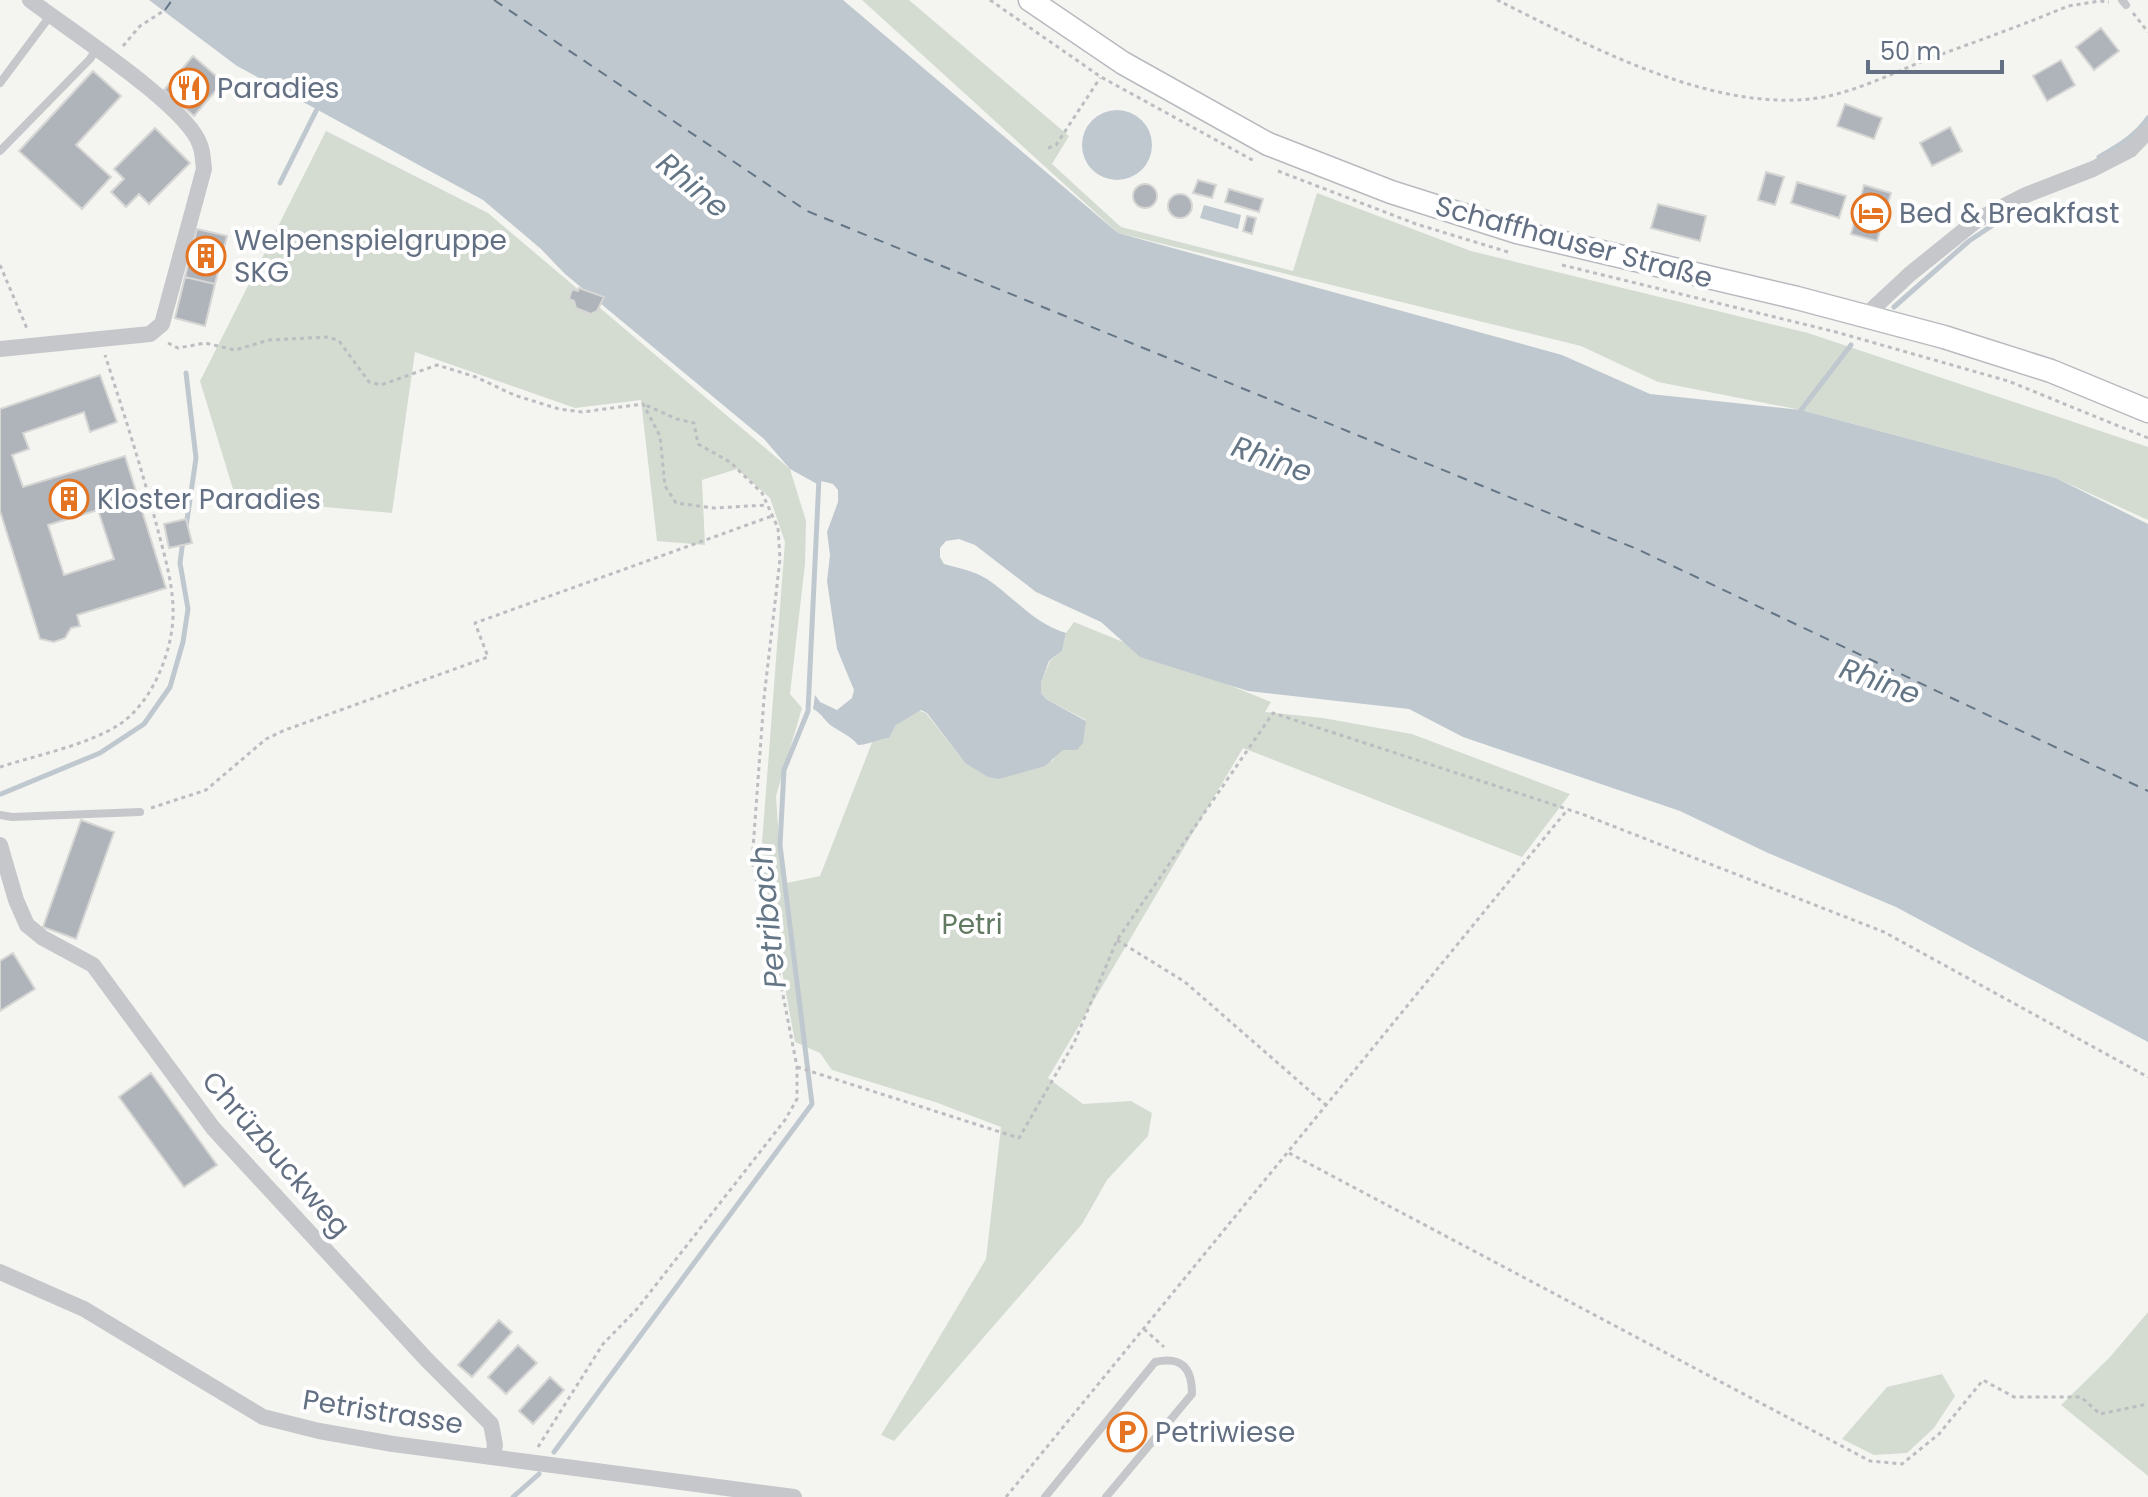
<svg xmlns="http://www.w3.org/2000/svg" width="2148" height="1497" font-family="Poppins,sans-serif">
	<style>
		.green { fill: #d4dcd2 }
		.water { fill: #c0c8cf }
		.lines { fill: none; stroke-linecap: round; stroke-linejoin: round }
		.stream { stroke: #c0c8cf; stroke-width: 5 }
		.ferry { stroke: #647686; stroke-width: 2; stroke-dasharray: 10 8; stroke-linecap: butt }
		.building { fill: #afb4bb; stroke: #d6d6d4; stroke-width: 2; fill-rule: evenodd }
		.secondary-casing { stroke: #b7babf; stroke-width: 25 }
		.path { stroke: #bcbdc0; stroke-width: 3; stroke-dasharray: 4 4; stroke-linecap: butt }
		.lane { stroke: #c5c7cb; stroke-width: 8 }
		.street { stroke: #c5c7cb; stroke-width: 16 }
		.secondary { stroke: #fff; stroke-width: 22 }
		.labels { text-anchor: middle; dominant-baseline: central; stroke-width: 8; stroke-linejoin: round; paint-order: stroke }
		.poi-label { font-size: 28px; fill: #636f82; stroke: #fff; text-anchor: start }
		.street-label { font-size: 28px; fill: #636f82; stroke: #fff }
		.park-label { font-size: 28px; fill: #637a62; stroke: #fff }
		.water-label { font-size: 30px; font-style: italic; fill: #647686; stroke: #fff }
	</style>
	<rect width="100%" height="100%" fill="#f4f5f1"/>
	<path class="green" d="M862 0H909L1069 136 1052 164 1121 227 1293 271 1317 193 1471 251 1808 333 2148 447V520L2056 478 1801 410 1658 382 1581 346 1118 233Z
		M326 131 488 213 790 469 806 521 805 564 790 694 802 708 776 796 782 884 820 876 873 740 889 738 896 725 917 710 926 713 965 763 1052 761 1086 720 1046 699 1041 693V683L1050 661 1062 651 1066 633 1074 622 1271 702 1265 712 1323 718 1412 734 1570 794 1522 857 1243 748 1048 1078 1083 1104 1131 1101 1152 1113 1148 1136 1107 1180 1082 1224 894 1441 881 1435 986 1259 1001 1127 935 1102 832 1070 820 1053 795 1042 761 856 785 542 770 498 737 469 702 480 705 545 657 541 641 400 575 408 415 352 392 513 236 499 200 381Z
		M2148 1312V1476L2061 1405 2110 1357Z
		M1942 1374 1955 1396 1934 1428 1907 1453 1874 1455 1842 1439 1887 1387Z"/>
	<path class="water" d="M149 0H843L1118 233 1562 355 1650 394 1801 410 2056 478 2148 524V1042L1896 907 1768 853 1680 811 1463 737 1409 709 1248 691 1140 657 1101 622 1036 592 975 545 959 539 946 541 940 548V557L944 564C959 568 974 571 987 579 1014 597 1034 624 1066 633L1062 651 1049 661 1041 683V693L1046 699 1086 721 1083 743 1077 750H1063L1045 766 999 779 988 777 965 763 927 713 921 710 896 725 889 738C878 739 868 745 858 745 849 734 839 732 829 724 823 718 821 713 813 709L815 695 820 702 837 710 852 698 854 690 837 649 827 581 830 555 827 532 838 502V490L833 484 821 481 819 485 790 469 764 439 565 274 541 249 483 200 237 66Z
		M1082 145a35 35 0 1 1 70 0a35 35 0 1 1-70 0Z
		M1204 205 1241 215 1238 229 1200 218Z"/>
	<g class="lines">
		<path class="stream" d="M2099 157C2118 146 2136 136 2148 118
			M280 183 316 111
			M1894 307 1969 241 2002 219
			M1801 410 1851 345
			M186 527 196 458 186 373
			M1 794 100 753 144 724 170 687 183 642 188 609 180 563 183 540
			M554 1452 812 1104 780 845 784 770 808 711 819 478
			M513 1497 539 1474"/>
		<path class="ferry" d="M494 0 807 211 1637 549 2148 791
			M165 10 172 0"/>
	</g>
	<path class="building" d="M2101 28 2119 51 2094 70 2076 47Z
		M193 56 223 82 194 116 164 90Z
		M2061 60 2075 85 2047 101 2033 76Z
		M93 71 121 96 76 145 111 177 82 209 19 151Z
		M1845 104 1882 118 1874 139 1837 126Z
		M1950 127 1962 151 1932 166 1920 143Z
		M155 128 190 163 149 204 139 194 126 207 111 192 124 179 114 169Z
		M1766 172 1784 177 1775 205 1758 200Z
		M1198 180 1216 185 1212 198 1193 193Z
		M1797 182 1846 196 1839 218 1791 203Z
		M1133 196a12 12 0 1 1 24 0a12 12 0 1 1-24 0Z
		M1864 185 1891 193 1877 241 1851 234Z
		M1229 189 1263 199 1259 212 1225 202Z
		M1168 206a12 12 0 1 1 24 0a12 12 0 1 1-24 0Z
		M1658 204 1706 216 1700 241 1651 228Z
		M1247 216 1256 218 1252 234 1243 231Z
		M197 229 227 236 215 284 185 277Z
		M185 277 215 284 205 326 175 318Z
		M579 288 604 297 597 311 591 314 576 308 574 301 569 299 572 289 578 291Z
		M100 375 117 422 90 432 84 412 23 433 29 449 12 455 23 487 125 456 166 588 77 615 80 626 71 628 65 638 54 642 40 639 0 511V409ZM98 510 114 559 64 575 48 525Z
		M186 519 192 543 169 548 164 524Z
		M81 820 114 832 76 939 43 927Z
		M13 953 35 989 0 1011V961Z
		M151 1073 217 1165 184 1187 119 1097Z
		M499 1320 512 1332 472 1377 458 1365Z
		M518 1345 537 1363 506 1394 488 1377Z
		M550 1377 564 1390 533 1424 519 1411Z"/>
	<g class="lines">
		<defs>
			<path id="secondary" d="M1030 0 1123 63 1268 144 1391 192 1517 232 1797 298 1944 337 2051 371 2148 411"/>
		</defs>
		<use href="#secondary" class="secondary-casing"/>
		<path class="path" d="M990 0 1101 77 1256 162
			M1497 0C1590 46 1717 116 1824 97 1859 90 1893 73 1926 60 1974 42 2021 26 2068 6L2100 1 2109 2
			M2133 13 2148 32
			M123 46 140 26 165 10
			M1048 148 1056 145 1100 78
			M1278 171 1416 224 1508 252
			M0 265 28 331
			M1562 265 1836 332 2008 381 2148 438
			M168 343 178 348 205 343 235 350 269 340 329 337 339 341 369 382 381 385 437 365 476 377 514 395 559 409 582 412 643 404 660 436 665 486 676 503 714 508 767 505
			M0 767C37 755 88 745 120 724 154 701 175 646 173 607 172 579 163 550 156 523 141 466 123 411 105 355
			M151 808 206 790 266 739 285 730 488 657 475 623 772 516
			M1117 940 1185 982 1327 1106
			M797 1067 1019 1138 1074 1043 1117 940 1273 713 1582 814 1884 932 2148 1077
			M1289 1153 1870 1461 1902 1464 1939 1434 1983 1380 2014 1397H2081L2100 1414 2148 1404
			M1144 1329 1164 1347
			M538 1447 603 1344 637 1309 785 1120 797 1099V1067L775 954 752 862 764 698 780 559 778 528 762 493 730 462 698 444 694 423 677 419 643 404
			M1006 1497 1568 809"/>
		<path class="lane" d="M2122 0 2126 5
			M0 83 50 16
			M0 151 90 59 97 48
			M0 815 12 817 140 812
			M1045 1497 1155 1362C1182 1356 1192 1368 1192 1394L1106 1497"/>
		<path class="street" d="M1866 315 1910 274 1977 220 2026 195 2093 169 2130 150 2148 131
			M0 349 150 334 162 324 204 169C203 162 203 152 200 145 188 106 66 28 30 0
			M0 845 16 900 27 925 43 938 93 965 213 1128 427 1360 491 1424 495 1445 493 1455
			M0 1272 84 1309 263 1417 319 1431 393 1444 794 1497"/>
		<use href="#secondary" class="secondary"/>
	</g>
	<defs>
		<symbol id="restaurant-ring" viewBox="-11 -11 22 22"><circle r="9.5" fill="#fff" stroke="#e47421" stroke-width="1.5"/><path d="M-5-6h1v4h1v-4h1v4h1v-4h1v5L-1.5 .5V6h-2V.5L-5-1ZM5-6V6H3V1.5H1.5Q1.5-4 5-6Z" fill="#e47421"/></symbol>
		<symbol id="hotel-ring" viewBox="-11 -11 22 22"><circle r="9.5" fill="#fff" stroke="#e47421" stroke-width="1.5"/><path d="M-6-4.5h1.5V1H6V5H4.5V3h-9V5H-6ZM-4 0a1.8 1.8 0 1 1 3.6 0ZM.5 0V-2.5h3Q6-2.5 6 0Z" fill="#e47421"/></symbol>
		<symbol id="building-ring" viewBox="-11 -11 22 22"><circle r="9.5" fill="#fff" stroke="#e47421" stroke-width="1.5"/><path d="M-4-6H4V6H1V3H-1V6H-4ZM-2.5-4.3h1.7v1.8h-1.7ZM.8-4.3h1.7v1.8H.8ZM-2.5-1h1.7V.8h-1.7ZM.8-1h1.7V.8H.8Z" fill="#e47421"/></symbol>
		<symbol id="parking-ring" viewBox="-11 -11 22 22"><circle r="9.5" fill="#fff" stroke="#e47421" stroke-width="1.5"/><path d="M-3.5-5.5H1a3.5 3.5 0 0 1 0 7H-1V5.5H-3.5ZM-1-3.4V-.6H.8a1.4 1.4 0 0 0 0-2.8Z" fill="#e47421"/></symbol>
	</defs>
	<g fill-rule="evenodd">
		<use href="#restaurant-ring" x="167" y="66" width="44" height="44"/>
		<use href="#hotel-ring" x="1849" y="191" width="44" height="44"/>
		<use href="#building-ring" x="184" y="234" width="44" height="44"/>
		<use href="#building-ring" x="47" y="477" width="44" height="44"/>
		<use href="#parking-ring" x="1105" y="1410" width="44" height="44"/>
	</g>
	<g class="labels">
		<g class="poi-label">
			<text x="217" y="88">Paradies</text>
			<text x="1899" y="213">Bed &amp; Breakfast</text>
			<text x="234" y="240">Welpenspielgruppe<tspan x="234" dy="32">SKG</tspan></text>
			<text x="97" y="499">Kloster Paradies</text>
			<text x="1155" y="1432">Petriwiese</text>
		</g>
		<g class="street-label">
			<text transform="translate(1574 242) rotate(15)">Schaffhauser Straße</text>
			<text transform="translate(276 1154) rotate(49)">Chrüzbuckweg</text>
			<text transform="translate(383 1412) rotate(9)">Petristrasse</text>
		</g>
		<g class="park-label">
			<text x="972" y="924">Petri</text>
		</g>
		<g class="water-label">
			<text transform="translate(693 185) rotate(40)">Rhine</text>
			<text transform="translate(1272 459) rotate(20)">Rhine</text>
			<text transform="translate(1880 681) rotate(20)">Rhine</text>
			<text transform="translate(768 917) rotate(-96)">Petribach</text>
		</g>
	</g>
	<path d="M1868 60v12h134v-12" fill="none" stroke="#636f82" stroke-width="4"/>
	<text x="1880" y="60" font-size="24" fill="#636f82" stroke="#ffffff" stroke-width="6" paint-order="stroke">50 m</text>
</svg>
